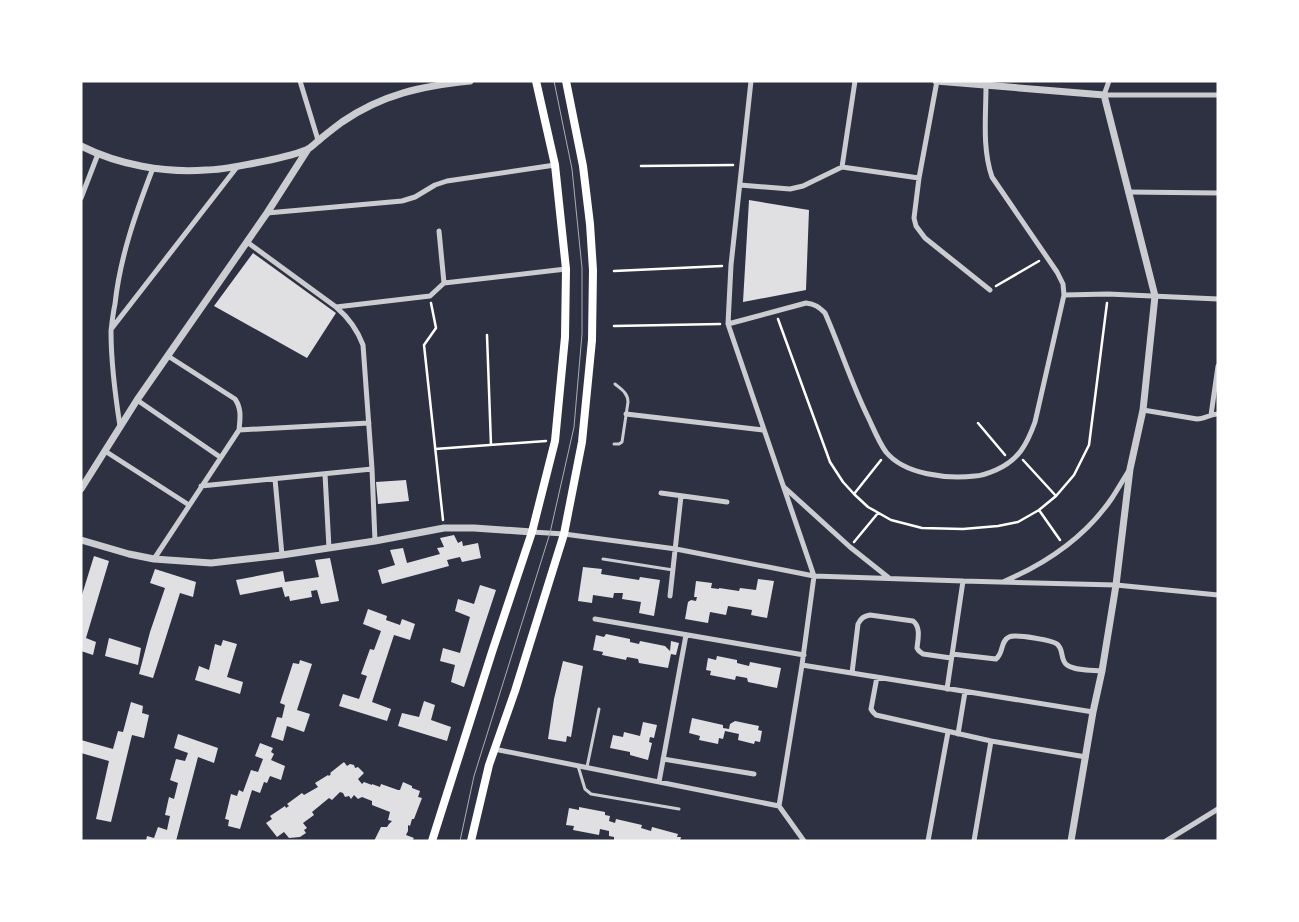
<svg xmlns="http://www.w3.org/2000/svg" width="1299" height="922" font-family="Montserrat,sans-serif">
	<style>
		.building { fill: #e0e0e3 }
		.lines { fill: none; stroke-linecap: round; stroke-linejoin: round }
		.path { stroke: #fff; stroke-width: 2.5 }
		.service { stroke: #caccd0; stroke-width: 3 }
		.minor { stroke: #caccd0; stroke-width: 5 }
		.tertiary { stroke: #caccd0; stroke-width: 7 }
		.secondary { stroke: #fff; stroke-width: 8 }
		.tram { stroke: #abadb3; stroke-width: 1 }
	</style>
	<rect width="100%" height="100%" fill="#2d3142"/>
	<path class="building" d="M749 200 809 210 806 290 743 302Z
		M253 253 336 313 307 358 214 306Z
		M406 480 409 501 378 504 376 482Z
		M454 535 458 543 462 541 463 546 478 543 481 558 462 562 460 557 447 560 449 566 382 584 378 570 395 565 390 550 403 548 407 563 440 554 437 548 444 547 440 538Z
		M94 556 109 561 86 638 96 642 93 655 81 651V598Z
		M330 558 339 601 321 604 317 590 311 591 312 597 290 601 289 596 285 597 282 587 240 595 236 580 283 571 285 582 319 577 315 560Z
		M583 567 602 569 601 574 639 580 640 577 660 580 654 616 639 613 641 602 622 599 623 593H614L613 598 593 595 592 603 578 601Z
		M155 569 196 582 193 597 180 593 153 678 139 674 150 632 165 588 150 583Z
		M758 579 774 581 767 618 751 615 752 610 728 606 726 615 710 612 708 623 685 619 688 602 691 600 696 601 697 597H694L696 581 712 583 711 588 719 589V588L739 591 740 588 756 590Z
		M480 585 496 590 464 687 451 682 455 665 440 661 443 648 460 653 470 617 455 611 458 599 474 604Z
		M368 609 387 616 386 620 400 625 402 619 415 624 410 640 394 635 372 702 391 709 387 721 339 706 343 694 359 699 367 676 361 674 370 649 374 650 381 631 363 624Z
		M606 634 630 639V642L639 644 640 641 665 646 670 651 671 641 679 643 676 655 671 654 668 668 639 663 638 659 627 657 626 660 602 655 603 652 593 650 596 635 604 637Z
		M109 638 141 648 138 665 105 656Z
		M223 640 237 644 227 677 243 682 240 694 195 680 199 666 209 670 215 644 221 646Z
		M717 656 737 660V663L749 666 750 662 781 668 777 688 748 682 747 678 736 676 735 680 710 675 711 671 706 670 708 658 716 660Z
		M300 660 312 664 297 710 310 714 304 732 287 726 283 741 271 737 277 717 282 718 285 705 280 703 293 663 299 664Z
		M563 661 583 666 571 737 567 736 566 742 548 739 554 699Z
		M424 701 435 705 431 720 451 727 447 741 398 726 402 713 419 717Z
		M131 702 143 706 142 713 149 715 144 738 132 735 111 822 96 819 109 761 81 753V740L113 749 118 731 123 732Z
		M692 718 723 725V728L729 729 730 724 735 721 759 726 758 730 762 731 760 742 755 741 754 744 738 740 739 734 725 731 723 739 719 738 718 744 699 740 700 736 689 733Z
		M643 722 657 725 654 738 650 737 649 742 652 743 648 760 630 755V752L610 748 613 735 623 737 624 732 640 736Z
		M178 734 218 748 214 763 198 757 176 841H146L147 836 154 838 158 827 167 830 170 816 165 815 169 797 174 799 178 783 170 780 176 759 185 761 188 753 174 748Z
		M260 743 273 748 271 752 274 754 271 760 285 766 281 780 270 776 267 783 264 782 260 793 252 790 240 829 228 826 229 820 225 819 231 794 237 796 239 790 243 792 251 770 258 772 263 759 255 756Z
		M344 762 347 766 350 764 354 765 355 768 358 767 364 773 358 779 362 784 364 782 372 785V784L380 787 381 784 398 790H400L403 782 412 786V788L420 791 418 797 422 798 414 819H412L410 826 408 825V831L406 835 414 838 412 841H374L381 827H387L389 824 392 821 388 820 390 812 372 805V801L362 797 358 799 354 795 351 799 349 796 345 797 343 793 340 792 332 800 329 798 312 812 314 815 303 823 307 828 304 830 306 833 300 837 289 838 284 832 277 837 266 823 272 819 270 816 285 806 286 808 289 806 287 804 302 793 304 795 318 787 315 783 328 775 329 776 331 774 330 773Z
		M579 807 605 812V815L610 816 609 821 615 823 616 819 642 825 641 828 651 831 652 827 678 834 677 837H681L680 841H614V837L609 836V831L600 829 599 835 573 830 574 826 566 825 569 808 579 810Z"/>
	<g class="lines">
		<path class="path" d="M641 166 733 165
			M614 271 722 266
			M996 286 1039 261
			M431 303 436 328 424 345 443 520
			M778 319 830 462 843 482 854 494 868 507 891 520 922 528 963 529 998 526 1018 522 1039 510 1056 496 1074 475 1089 445 1107 303
			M614 326 720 324
			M487 335 491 445
			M978 423 1005 455
			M435 449 546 441
			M1023 460 1056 496
			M854 494 881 460
			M1039 510 1060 540
			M854 542 878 513"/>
		<path class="service" d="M614 444H619L622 442 628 402C628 393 621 389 615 384
			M603 559 673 570
			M578 766 585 789 591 794 679 809
			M587 767 599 709"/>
		<path class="minor" d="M300 81 318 140
			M751 81 731 265 728 324 814 576 802 665 779 806 804 841
			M855 81 842 167 919 178
			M937 81 919 178 914 218 916 226 925 238 990 290
			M1109 81 1104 95H1218
			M740 185 790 189 803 186 842 167
			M1128 192 1218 193
			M81 198 98 154
			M267 213 402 201 415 197 435 185 447 181 555 165
			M439 231 444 283
			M247 242 336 307C349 318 357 329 363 345L372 469 375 541
			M1064 295 1108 294 1218 299
			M336 307 430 296 444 283 566 269
			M728 324 806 303C815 304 819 307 825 313 840 347 851 382 867 415 873 427 878 441 886 452 905 475 947 479 975 476 982 476 989 473 996 470 1019 460 1027 444 1035 422L1064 295 1063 284 1057 272 992 177C982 148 986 116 986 86
			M112 328 237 167
			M168 356 235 399C242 409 240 419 239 430
			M137 400 220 457
			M1143 410 1197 419C1205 419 1210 414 1218 414
			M626 414 763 430
			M1211 415 1218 366
			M120 426C115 394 111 363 111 331 112 322 113 313 115 304 120 257 136 212 153 168
			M105 451 189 505
			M325 474 329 548
			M275 479 282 555
			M201 486 372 469
			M784 487 850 547 889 578
			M661 493 727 502
			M532 532 564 534 676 549 814 576 963 581 1116 585 1218 595
			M154 559 239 430 369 423
			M1005 581C1047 563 1086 536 1112 498 1118 489 1123 480 1128 472
			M670 596 681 496
			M595 619 804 655
			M952 654 996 659C1004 653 1000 641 1009 637 1015 634 1054 640 1058 645 1064 651 1060 660 1067 665 1075 671 1093 670 1102 671
			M802 665 1093 712
			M852 673 858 624C861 618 864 616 870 615L913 621C921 627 918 639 917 648L919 651 923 654 951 658
			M877 677 871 709 873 712 876 715 991 741 1086 757
			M947 689 963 581
			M958 734 965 692
			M494 749 779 806
			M663 759 754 774
			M659 782 686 635
			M928 841 948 732
			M974 841 991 741
			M1166 841 1218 809"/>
		<path class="tertiary" d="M936 81 1104 95 1155 296 1143 410 1130 469 1116 585 1102 671 1093 712 1071 841
			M81 146C119 165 164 173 206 170 222 170 239 166 255 163 271 160 291 156 306 150 311 148 314 144 318 141 326 134 334 128 342 122 383 94 422 86 470 81
			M81 489 137 400 267 213 308 149
			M81 540 129 554 154 559 211 563 282 555 375 541 444 528H474L532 532"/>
		<path class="secondary" d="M432 841 492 652 532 532 555 441 565 337 566 269 555 165 536 81
			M471 841 489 765 515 691 564 534 582 442 592 340 593 270 590 224 583 166 566 81"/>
		<path class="tram" d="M460 841 474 776 550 533 574 427 582 334V268L572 169 554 81"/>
	</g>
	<rect width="1299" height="922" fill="none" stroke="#ffffff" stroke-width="165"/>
</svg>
